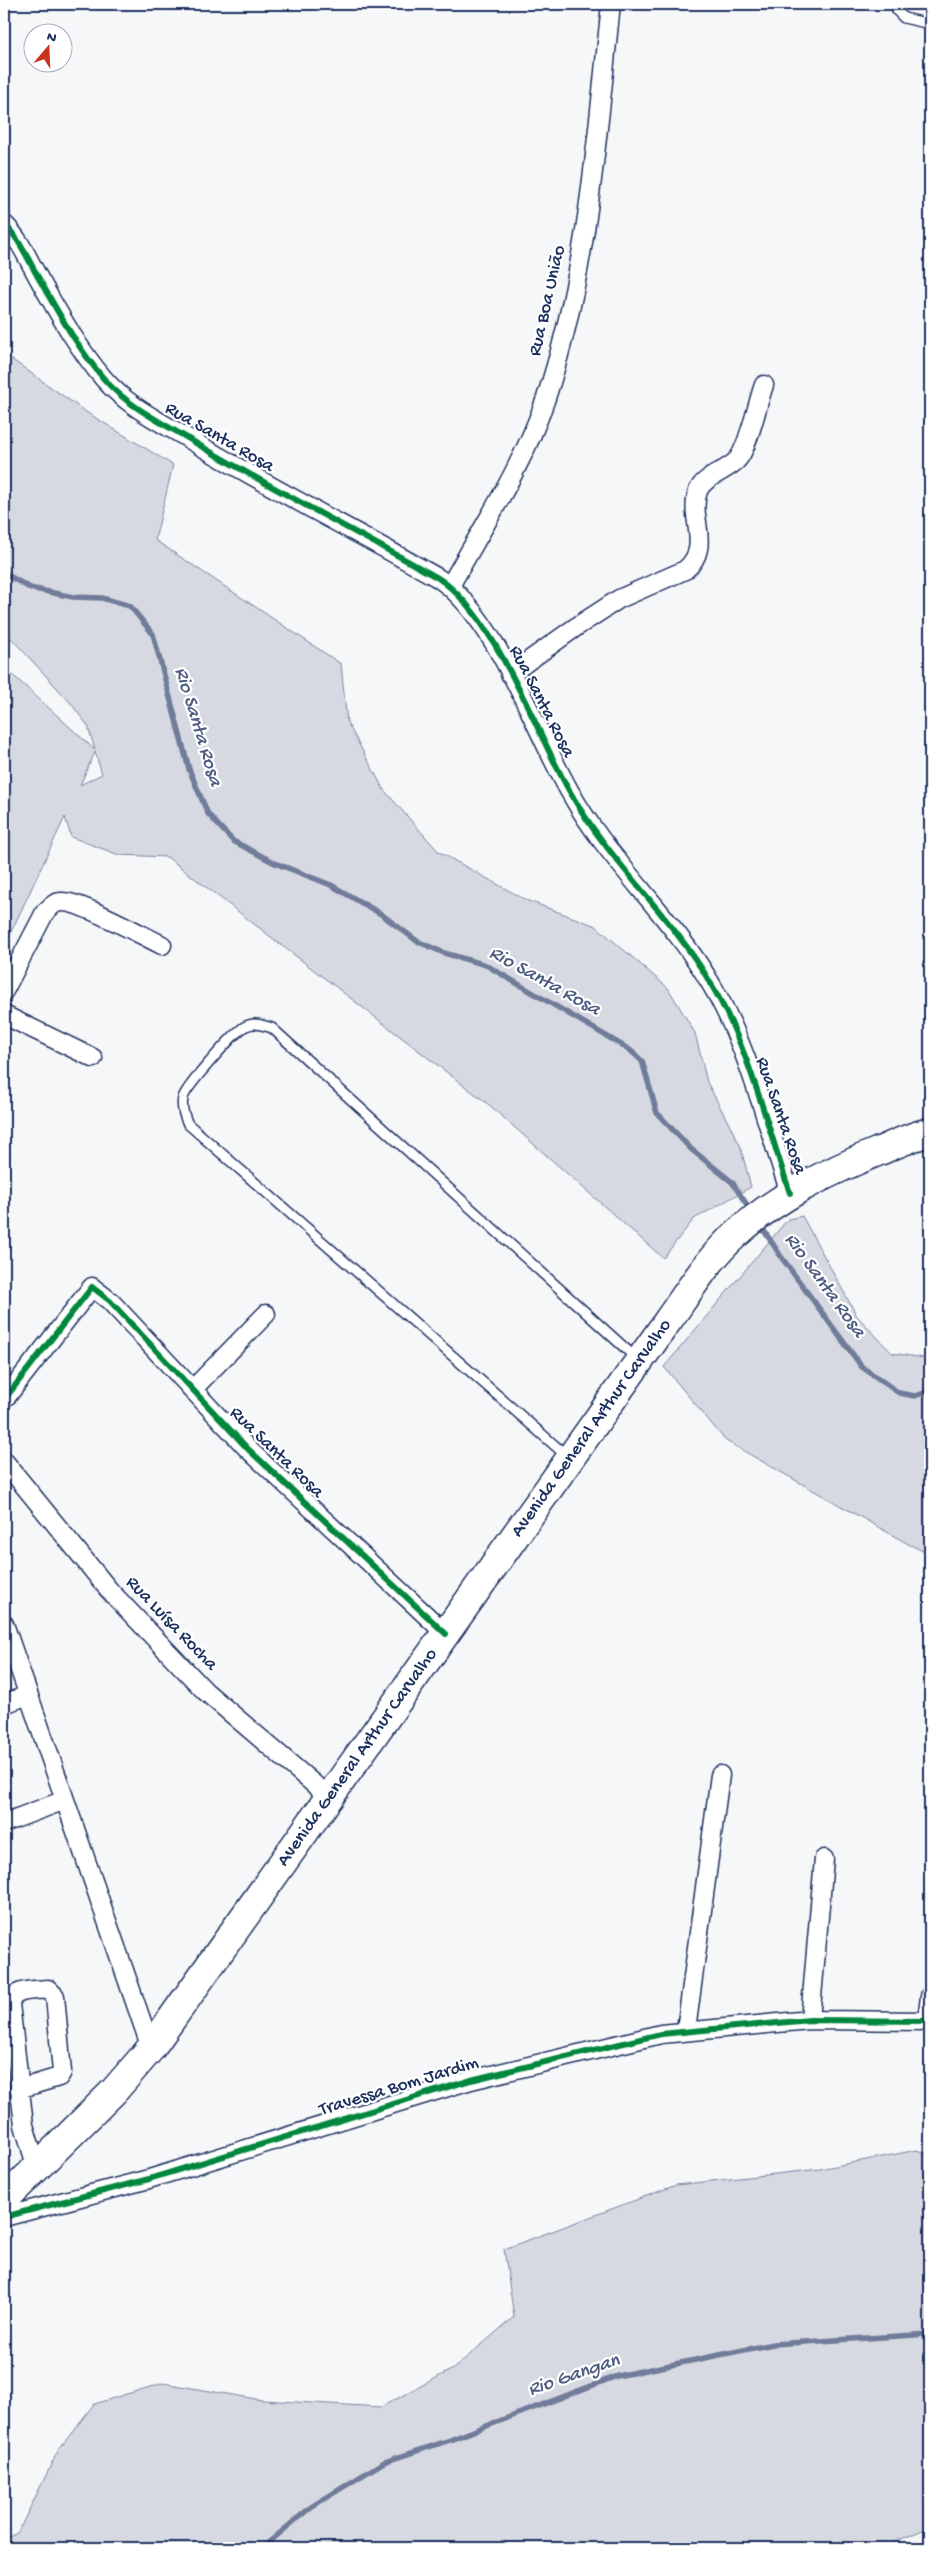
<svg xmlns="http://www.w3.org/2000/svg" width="934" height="2552" font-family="'Gochi Hand',sans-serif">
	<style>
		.green { fill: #d6d9e2; stroke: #7884a0; fill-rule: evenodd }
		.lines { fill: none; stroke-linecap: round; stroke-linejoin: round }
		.stream { stroke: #707c99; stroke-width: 5.5 }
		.service-casing { stroke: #1b2f5e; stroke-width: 12 }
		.minor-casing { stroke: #1b2f5e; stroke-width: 21 }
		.primary-casing { stroke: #1b2f5e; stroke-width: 31 }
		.service { stroke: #fff; stroke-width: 9 }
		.minor { stroke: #fff; stroke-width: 18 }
		.primary { stroke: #fff; stroke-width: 28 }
		.cycleway-casing { stroke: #fff; stroke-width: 9 }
		.cycleway { stroke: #00873e; stroke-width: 6 }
		.labels { text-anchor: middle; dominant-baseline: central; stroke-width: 4.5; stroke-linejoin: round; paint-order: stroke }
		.street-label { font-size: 19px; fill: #1b2f5e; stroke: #fff }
		.water-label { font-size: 20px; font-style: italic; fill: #4d5c81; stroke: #fff }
	</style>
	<rect width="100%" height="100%" fill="#f6f7f9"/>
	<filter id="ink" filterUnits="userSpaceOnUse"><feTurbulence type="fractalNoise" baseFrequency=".02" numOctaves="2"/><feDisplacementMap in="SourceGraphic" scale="10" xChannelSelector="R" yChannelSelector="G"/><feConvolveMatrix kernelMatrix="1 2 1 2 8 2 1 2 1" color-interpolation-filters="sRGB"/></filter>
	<g filter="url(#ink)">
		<path class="green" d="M4 354 86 412 173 465 155 540 341 664 347 722 384 790 439 852 526 900 596 926 668 988 695 1033 707 1082 740 1145 751 1187 694 1219 663 1258 488 1104 167 857 119 855 71 837 65 817 4 947V667L95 750 88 726 69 701 12 639 4 636ZM95 752 102 774 80 785Z
			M802 1216 857 1316 892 1353 930 1359V1554L910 1545 726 1441 664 1367 788 1219Z
			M917 2150 930 2155V2527L880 2548H4V2541L18 2532 59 2449 94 2404 163 2383 262 2400 381 2407 453 2369 514 2317 504 2249 676 2185 820 2169Z"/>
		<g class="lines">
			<path class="stream" d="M4 573 30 588 73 597 102 598 130 606 153 634 189 769 208 814 233 841 275 863 331 885 381 914 417 941 444 953 486 965 630 1050 642 1061 657 1113 691 1149 732 1182 751 1211
				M759 1223 782 1258 862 1367 899 1393 915 1396 930 1391
				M262 2548 311 2507 384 2462 450 2440 617 2376 773 2344 930 2334"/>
			<defs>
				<path id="service" d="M897 4V11L904 18 930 24
					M568 1457 188 1124C184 1116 181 1107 183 1098 186 1087 237 1029 246 1026 256 1022 262 1025 272 1028L637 1359"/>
				<path id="minor" d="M4 224C21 240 30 264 42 284 60 316 80 351 104 379 128 407 163 423 194 442 274 490 357 532 438 578 496 616 535 731 570 792 609 862 671 915 711 984 748 1046 767 1125 790 1193
					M450 586C484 525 524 464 546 398 588 272 597 135 611 4
					M510 674 576 627 619 599 685 570C713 547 688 518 698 491 705 475 726 472 737 460 748 449 758 401 764 385
					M4 991 45 912C50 908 54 902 61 902 79 900 143 936 162 945
					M4 1015 93 1058
					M192 1390 266 1314
					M7 1396 92 1287 110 1301 248 1449 446 1634
					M4 1461 109 1590 205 1691 329 1797
					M4 1624 151 2048
					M4 1704 28 1695
					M4 1823 65 1800
					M810 2020 824 1859
					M927 2021 930 1996
					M686 2030 720 1775
					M19 2089 59 2077 62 2072 55 1996 48 1989C35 1991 12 1988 10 2004L24 2125 37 2169
					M4 2217 149 2179 471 2080 661 2034 810 2020 930 2021"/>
				<g id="primary">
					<path id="s1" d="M4 2200 114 2091 151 2048 667 1322C688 1293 708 1259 735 1235 776 1197 826 1173 877 1152 894 1145 912 1136 930 1132"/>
				</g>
			</defs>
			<use href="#service" class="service-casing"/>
			<use href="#minor" class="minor-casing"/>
			<use href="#primary" class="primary-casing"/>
			<use href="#service" class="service"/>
			<use href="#minor" class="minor"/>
			<use href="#primary" class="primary"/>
			<defs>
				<path id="cycleway" d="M4 224C21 240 30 264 42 284 60 316 80 351 104 379 128 407 163 423 194 442 274 490 357 532 438 578 496 616 535 731 570 792 609 862 671 915 711 984 748 1046 767 1125 790 1193
					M7 1396 92 1287 110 1301 248 1449 446 1634
					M4 2217 149 2179 471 2080 661 2034 810 2020 930 2021"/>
			</defs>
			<use href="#cycleway" class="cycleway-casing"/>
			<use href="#cycleway" class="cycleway"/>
		</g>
	</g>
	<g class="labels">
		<g class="street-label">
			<text transform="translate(548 301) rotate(-77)">Rua Boa União</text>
			<text transform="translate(219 438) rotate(30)">Rua Santa Rosa</text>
			<text transform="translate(541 702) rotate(63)">Rua Santa Rosa</text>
			<text transform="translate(780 1116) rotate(71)">Rua Santa Rosa</text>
			<text stroke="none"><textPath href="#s1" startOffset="972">Avenida General Arthur Carvalho</textPath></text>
			<text transform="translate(276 1453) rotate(44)">Rua Santa Rosa</text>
			<text transform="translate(171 1624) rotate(46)">Rua Luísa Rocha</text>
			<text stroke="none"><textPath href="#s1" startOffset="568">Avenida General Arthur Carvalho</textPath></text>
			<text transform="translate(399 2087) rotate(-17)">Travessa Bom Jardim</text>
		</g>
		<g class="water-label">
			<text transform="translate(197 727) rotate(73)">Rio Santa Rosa</text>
			<text transform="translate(544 982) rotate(29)">Rio Santa Rosa</text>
			<text transform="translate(824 1286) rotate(54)">Rio Santa Rosa</text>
			<text transform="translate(574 2376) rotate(-19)">Rio Gangan</text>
		</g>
	</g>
	<rect width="934" height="2552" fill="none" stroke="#fff" stroke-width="20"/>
	<rect x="10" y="10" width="914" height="2532" fill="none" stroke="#1b2f5e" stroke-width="2" filter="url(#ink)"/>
	<g transform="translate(48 48) rotate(19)"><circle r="24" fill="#ffffff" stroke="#a4acbf"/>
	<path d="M0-4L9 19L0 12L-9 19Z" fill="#c8321e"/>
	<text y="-8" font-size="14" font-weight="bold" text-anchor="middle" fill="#1b2f5e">N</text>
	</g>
</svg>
